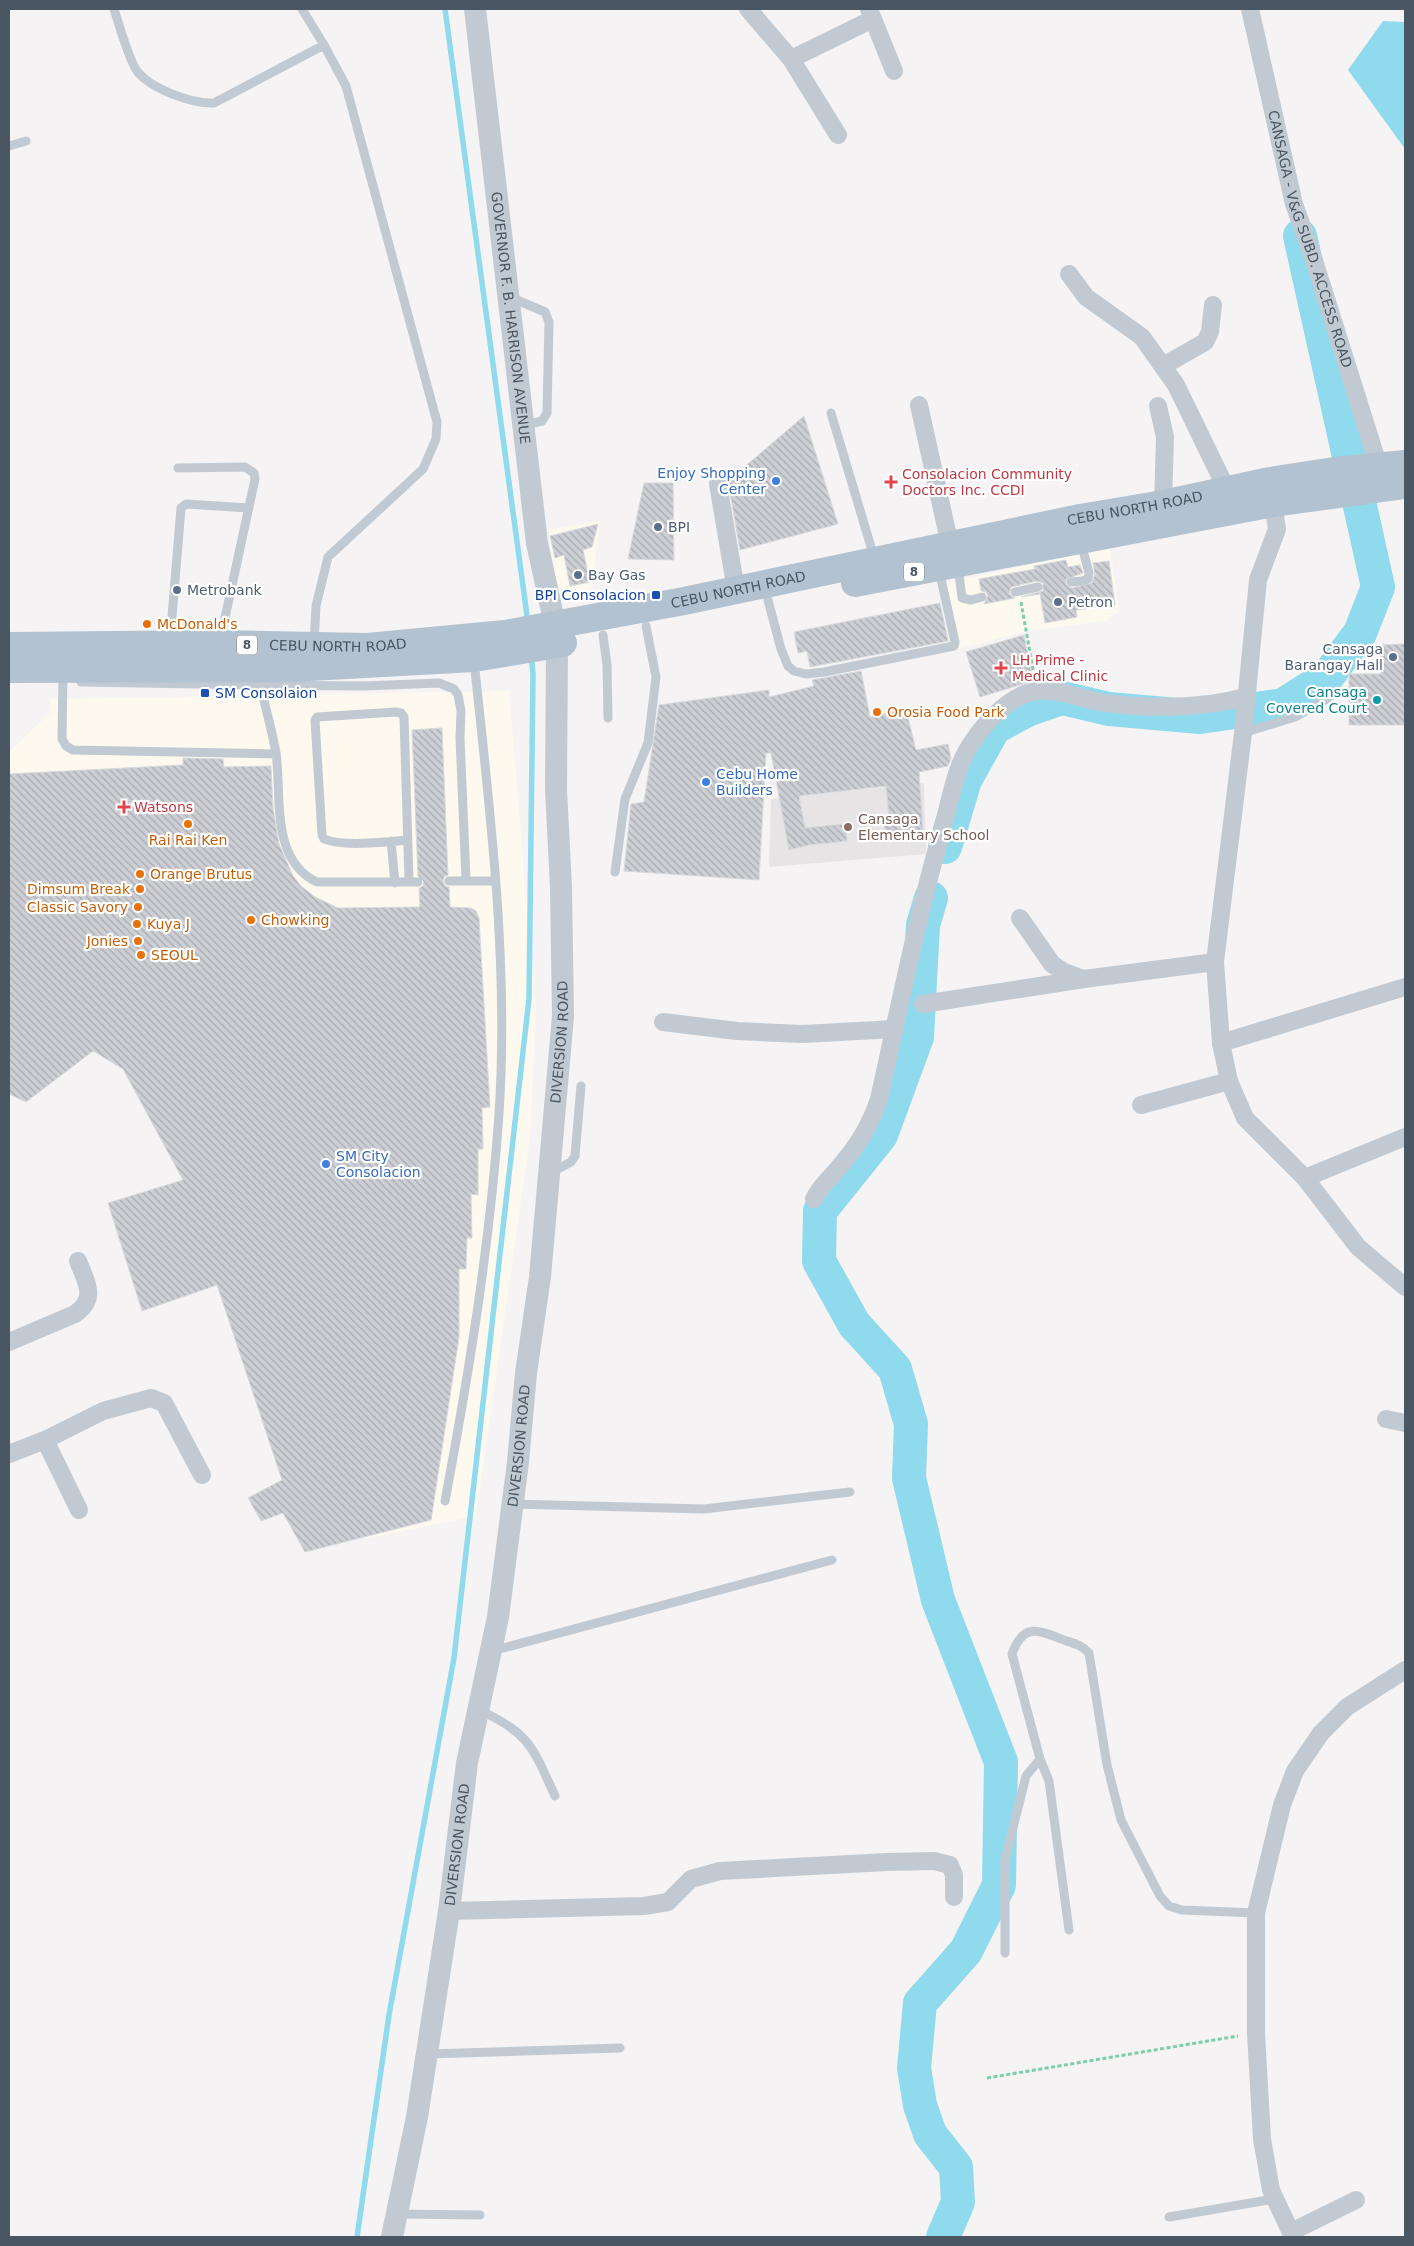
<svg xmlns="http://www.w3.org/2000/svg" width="1414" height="2246" font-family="'DejaVu Sans',sans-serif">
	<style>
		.commercial { fill: #fdf9ef }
		.education { fill: #e6e4e5 }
		.water { fill: #90daee }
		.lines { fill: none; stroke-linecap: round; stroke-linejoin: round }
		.stream { stroke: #90daee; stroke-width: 5.5 }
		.river { stroke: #90daee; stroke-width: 34 }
		.building { fill: url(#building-back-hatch); stroke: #d7d9de }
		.path { stroke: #7ad0a6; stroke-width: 3; stroke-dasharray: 4 2.5; stroke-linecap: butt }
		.service { stroke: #c1cad2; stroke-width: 9 }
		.minor { stroke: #c1cad2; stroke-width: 18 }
		.tertiary { stroke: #c1cad2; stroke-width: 22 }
		.primary { stroke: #b3c2d1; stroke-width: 28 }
		.shop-dot { fill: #3f7fe0; stroke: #fff; stroke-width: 2 }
		.health-dot { fill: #e0444e; stroke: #fff; stroke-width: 2 }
		.service-dot { fill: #5c6f8a; stroke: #fff; stroke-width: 2 }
		.transit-dot { fill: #1a4fb4; stroke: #fff; stroke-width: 2 }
		.food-dot { fill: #e8710a; stroke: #fff; stroke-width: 2 }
		.culture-dot { fill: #0f9aa8; stroke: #fff; stroke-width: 2 }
		.education-dot { fill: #8d6e63; stroke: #fff; stroke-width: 2 }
		.labels { text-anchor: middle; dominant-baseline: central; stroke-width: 4.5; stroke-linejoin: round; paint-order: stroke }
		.shield { fill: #fff; stroke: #808990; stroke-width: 1 }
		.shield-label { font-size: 12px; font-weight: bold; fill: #4a5661 }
		.street-label { font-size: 14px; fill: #4a5661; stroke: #fff }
		.shop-label { font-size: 14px; fill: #366cbe; stroke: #fff; text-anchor: start }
		.health-label { font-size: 14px; fill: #be3a42; stroke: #fff; text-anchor: start }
		.service-label { font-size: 14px; fill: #4e5e75; stroke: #fff; text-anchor: start }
		.transit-label { font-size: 14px; fill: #164399; stroke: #fff; text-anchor: end }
		.food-label { font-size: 14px; fill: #c56008; stroke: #fff; text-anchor: start }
		.culture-label { font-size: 14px; fill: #0d838f; stroke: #fff; text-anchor: end }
		.education-label { font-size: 14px; fill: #785e54; stroke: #fff; text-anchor: start }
	</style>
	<defs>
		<pattern id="building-back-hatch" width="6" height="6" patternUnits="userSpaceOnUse" patternTransform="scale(1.25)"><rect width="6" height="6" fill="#cdcfd5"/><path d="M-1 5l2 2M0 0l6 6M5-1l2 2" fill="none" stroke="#a8abb0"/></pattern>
	</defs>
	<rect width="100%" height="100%" fill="#f5f3f3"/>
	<path class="commercial" d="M600 521 591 591 558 595 548 530Z
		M1110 547 1119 612 1105 621 1025 631 955 650 941 584Z
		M509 691 536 1011 530 1139 476 1516 364 1539 363 1537 305 1552 283 1514 261 1521 248 1498 281 1479 217 1285 142 1311 108 1203 182 1180 123 1069 93 1052 26 1102 9 1094V752L51 712 49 699Z"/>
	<path class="education" d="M924 783 926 854 769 867 771 799Z"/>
	<path class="water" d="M1383 21 1405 22V149L1348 70Z"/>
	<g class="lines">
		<path class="stream" d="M445 9 528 623
			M357 2237 389 2015 454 1658 529 999 533 674 531 654"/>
		<path class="river" d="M945 847 965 780 994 728 1027 710 1062 698 1109 709 1200 717 1283 705 1327 677 1360 633 1378 587 1300 236
			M931 898 923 925 917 1037 881 1135 820 1211 819 1261 854 1324 895 1369 911 1424 909 1478 938 1600 1001 1762 999 1885 966 1951 920 2003 914 2068 920 2105 930 2134 956 2167 958 2202 943 2237"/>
	</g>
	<path class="building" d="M804 416 838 524 740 550 728 481Z
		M644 483H673L674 560 628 559Z
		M598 524 592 547 583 550 590 582 570 586 564 555 555 558 550 536Z
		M1066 560 1068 567 1080 565 1083 573 1066 579V585L1072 588 1092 583 1095 574 1093 563 1109 561 1115 605 1076 610 1077 617 1045 623 1040 594 1021 597 1043 591V583L1037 581 1011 587 1009 594 1015 598 984 604 988 596 986 592 981 591 979 579 1035 569 1034 566Z
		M940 603 948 641 810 667 807 651 798 653 794 632Z
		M1024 635 1033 681 980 697 966 652Z
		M1405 644V725H1349V674H1381L1380 645Z
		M861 671 870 717 906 709 916 750 948 744 951 758 948 766 919 772 923 830 885 833 883 817H889L886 786 799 796 805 828 845 824 847 841 809 845 789 850 771 753H766L759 880 624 871 631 804 644 802 659 705 769 690V697L814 686 812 680Z
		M442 728 448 875 444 877 443 881 445 886 449 887 450 907 471 908 476 911 479 918 490 1107 482 1108 483 1149H478V1195L471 1194 472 1238H467L466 1269H459V1337L431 1520 305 1552 283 1513 261 1521 248 1498 282 1480 217 1285 142 1311 108 1203 183 1180 123 1069 93 1051 26 1102 9 1094V774L183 765V758L223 759 224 767 271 766 273 808 279 844 293 876 301 886 315 897 338 908 420 907 419 888 423 886 424 882 418 876 412 730Z"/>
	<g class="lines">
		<path class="path" d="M1021 602 1034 675
			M987 2078 1238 2036"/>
		<path class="service" d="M114 9C118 22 130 62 137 71 151 89 192 104 214 103L324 45
			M302 9 324 45 346 86 437 422 436 439 423 469 328 557 316 606 314 644
			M9 146 26 141
			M510 297 545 312 549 322 547 413 542 421 525 425
			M831 413 874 557
			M178 468 245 467 254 473 255 479 220 641
			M958 566 962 598 971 600 982 597
			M1071 582 1082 581 1088 579 1089 573 1081 543
			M1015 592 1038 587
			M768 600 781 649 788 666 794 671 806 674 824 672 954 646 955 642 939 570
			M603 635 607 665 608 718
			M170 641 181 508 186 504 249 508
			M63 671 62 739 66 746 73 750 276 754
			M81 682 260 685 364 686 439 683 454 689 458 695 461 711 460 738 466 880
			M260 685C266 708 272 731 276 753 282 796 270 860 317 882H418
			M1243 733 1295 717 1330 697
			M407 840C386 842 342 847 324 839L322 835 315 720 317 717 396 712 401 713 404 717 409 882
			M391 841 395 883
			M615 872 625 799 648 743 656 677 646 626
			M449 881H495
			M552 1172 571 1162 575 1156 581 1086
			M445 1501C469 1373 490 1244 499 1114 509 963 490 811 474 661
			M513 1504 704 1509 850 1492
			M492 1651 832 1560
			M479 1710C530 1733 533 1748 555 1796
			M1069 1930 1049 1781 1040 1759 1012 1654C1023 1624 1036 1629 1061 1639 1072 1643 1081 1644 1089 1653L1107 1765 1121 1820 1160 1896 1169 1906 1182 1910 1256 1913
			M1005 1953V1860L1026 1776 1040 1759
			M428 2054 620 2048
			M397 2214 480 2215
			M1169 2217 1274 2199"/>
		<g class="minor">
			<path d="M748 9 791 59 838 135"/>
			<path d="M869 9 894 71"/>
			<path id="s1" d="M1250 9 1294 204 1312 254 1379 467"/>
			<path d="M791 59 873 19"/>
			<path d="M1069 274 1086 297 1142 337 1176 385 1227 490"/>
			<path d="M1163 366 1205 342 1210 332 1213 305"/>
			<path d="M919 405 950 545"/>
			<path d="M1158 406 1165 437 1163 504"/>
			<path d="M718 484 736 590"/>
			<path d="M1273 503 1277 529 1258 580 1243 733 1215 962 1221 1043 1229 1081 1245 1118 1305 1178 1358 1247 1405 1287"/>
			<path d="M1020 918 1052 964 1064 972 1083 979"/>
			<path d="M923 1004 1084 979 1215 962"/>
			<path d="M663 1022 737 1031 803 1034 895 1029"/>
			<path d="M1221 1043 1405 987"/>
			<path d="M1141 1105 1229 1081"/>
			<path d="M1305 1178 1405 1137"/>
			<path d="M814 1199C820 1186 831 1178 840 1166 858 1145 870 1126 879 1099 899 1010 916 921 941 834 948 810 954 775 965 754 978 730 1008 694 1037 691 1059 689 1079 698 1100 702 1142 709 1206 709 1247 696"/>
			<path d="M9 1342 75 1314C98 1298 86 1282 78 1261"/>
			<path d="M1386 1419 1405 1423"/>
			<path d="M45 1440 79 1510"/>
			<path d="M9 1454 45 1440 103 1411 151 1398 164 1403 202 1475"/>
			<path d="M449 1911 644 1906 668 1902 691 1879 720 1871 886 1862 934 1861 950 1865 954 1875V1897"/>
			<path d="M1291 2232 1356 2200"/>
			<path d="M1293 2237 1271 2190 1262 2139 1256 2033V1913L1282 1805 1295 1771 1321 1733 1347 1707 1405 1670"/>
		</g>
		<g class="tertiary">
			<path id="s2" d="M475 9 537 543 555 625"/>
			<path id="s3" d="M392 2237 417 2117 449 1911 467 1763 498 1617 518 1462 526 1373 540 1277 563 1016 561 887 556 790 557 644"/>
		</g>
		<g class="primary">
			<path d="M855 583 1273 503 1405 485"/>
			<path id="s4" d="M9 646 219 644 367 647 505 634 684 601 1080 518 1163 504 1270 481 1334 471 1405 464"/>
			<path d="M9 669 292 668 474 658 563 643"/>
		</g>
	</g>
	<g class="shop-dot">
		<circle cx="776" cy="481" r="5"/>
		<circle cx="706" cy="782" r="5"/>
		<circle cx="326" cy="1164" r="5"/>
	</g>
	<g class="health-dot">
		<path d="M888.5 474.5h5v5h5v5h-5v5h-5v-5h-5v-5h5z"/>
		<path d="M998.5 660.5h5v5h5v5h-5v5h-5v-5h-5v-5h5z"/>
		<path d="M121.5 799.5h5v5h5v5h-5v5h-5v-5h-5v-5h5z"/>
	</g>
	<g class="service-dot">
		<circle cx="658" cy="527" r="5"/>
		<circle cx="578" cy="575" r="5"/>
		<circle cx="177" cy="590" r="5"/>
		<circle cx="1058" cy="602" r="5"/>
		<circle cx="1393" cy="657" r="5"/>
	</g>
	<g class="transit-dot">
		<rect x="651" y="590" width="10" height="10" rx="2.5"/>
		<rect x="200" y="688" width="10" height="10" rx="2.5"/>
	</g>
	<g class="food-dot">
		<circle cx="147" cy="624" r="5"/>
		<circle cx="877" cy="712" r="5"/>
		<circle cx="188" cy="824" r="5"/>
		<circle cx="140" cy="874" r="5"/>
		<circle cx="140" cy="889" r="5"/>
		<circle cx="138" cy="907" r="5"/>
		<circle cx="251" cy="920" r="5"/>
		<circle cx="137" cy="924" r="5"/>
		<circle cx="138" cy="941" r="5"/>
		<circle cx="141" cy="955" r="5"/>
	</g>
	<circle class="culture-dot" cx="1377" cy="700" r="5"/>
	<circle class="education-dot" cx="848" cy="827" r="5"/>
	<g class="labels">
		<g class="shield">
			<rect x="904" y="562.5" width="20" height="19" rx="4"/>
			<rect x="237" y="635.5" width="20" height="19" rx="4"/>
		</g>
		<g class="shield-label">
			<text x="914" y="572">8</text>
			<text x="247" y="645">8</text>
		</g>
		<g class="street-label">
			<text stroke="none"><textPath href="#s1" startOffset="238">CANSAGA - V&amp;G SUBD. ACCESS ROAD</textPath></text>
			<text stroke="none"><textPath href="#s2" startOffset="311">GOVERNOR F. B. HARRISON AVENUE</textPath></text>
			<text stroke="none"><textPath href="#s4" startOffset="1139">CEBU NORTH ROAD</textPath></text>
			<text stroke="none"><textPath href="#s4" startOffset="734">CEBU NORTH ROAD</textPath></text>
			<text stroke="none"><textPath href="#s4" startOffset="329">CEBU NORTH ROAD</textPath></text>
			<text stroke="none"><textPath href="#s3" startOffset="1208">DIVERSION ROAD</textPath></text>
			<text stroke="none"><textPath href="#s3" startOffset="802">DIVERSION ROAD</textPath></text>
			<text stroke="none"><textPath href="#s3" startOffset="398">DIVERSION ROAD</textPath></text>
		</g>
		<g class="shop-label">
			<text x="766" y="473" text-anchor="end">Enjoy Shopping<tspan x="766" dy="16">Center</tspan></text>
			<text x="716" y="774">Cebu Home<tspan x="716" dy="16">Builders</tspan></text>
			<text x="336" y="1156">SM City<tspan x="336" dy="16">Consolacion</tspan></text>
		</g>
		<g class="health-label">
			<text x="902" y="474">Consolacion Community<tspan x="902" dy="16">Doctors Inc. CCDI</tspan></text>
			<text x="1012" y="660">LH Prime -<tspan x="1012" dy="16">Medical Clinic</tspan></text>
			<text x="134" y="807">Watsons</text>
		</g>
		<g class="service-label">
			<text x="668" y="527">BPI</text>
			<text x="588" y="575">Bay Gas</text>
			<text x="187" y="590">Metrobank</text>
			<text x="1068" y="602">Petron</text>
			<text x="1383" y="649" text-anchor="end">Cansaga<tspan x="1383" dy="16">Barangay Hall</tspan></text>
		</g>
		<g class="transit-label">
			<text x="646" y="595">BPI Consolacion</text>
			<text x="215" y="693" text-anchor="start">SM Consolaion</text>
		</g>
		<g class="food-label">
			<text x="157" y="624">McDonald's</text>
			<text x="887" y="712">Orosia Food Park</text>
			<text x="188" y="840" text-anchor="middle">Rai Rai Ken</text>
			<text x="150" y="874">Orange Brutus</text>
			<text x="130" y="889" text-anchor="end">Dimsum Break</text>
			<text x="128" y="907" text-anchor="end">Classic Savory</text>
			<text x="261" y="920">Chowking</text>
			<text x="147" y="924">Kuya J</text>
			<text x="128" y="941" text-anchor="end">Jonies</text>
			<text x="151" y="955">SEOUL</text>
		</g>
		<g class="culture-label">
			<text x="1367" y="692">Cansaga<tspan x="1367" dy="16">Covered Court</tspan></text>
		</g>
		<g class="education-label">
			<text x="858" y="819">Cansaga<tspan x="858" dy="16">Elementary School</tspan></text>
		</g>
	</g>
	<rect width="1414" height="2246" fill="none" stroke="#4a5661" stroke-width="20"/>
</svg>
